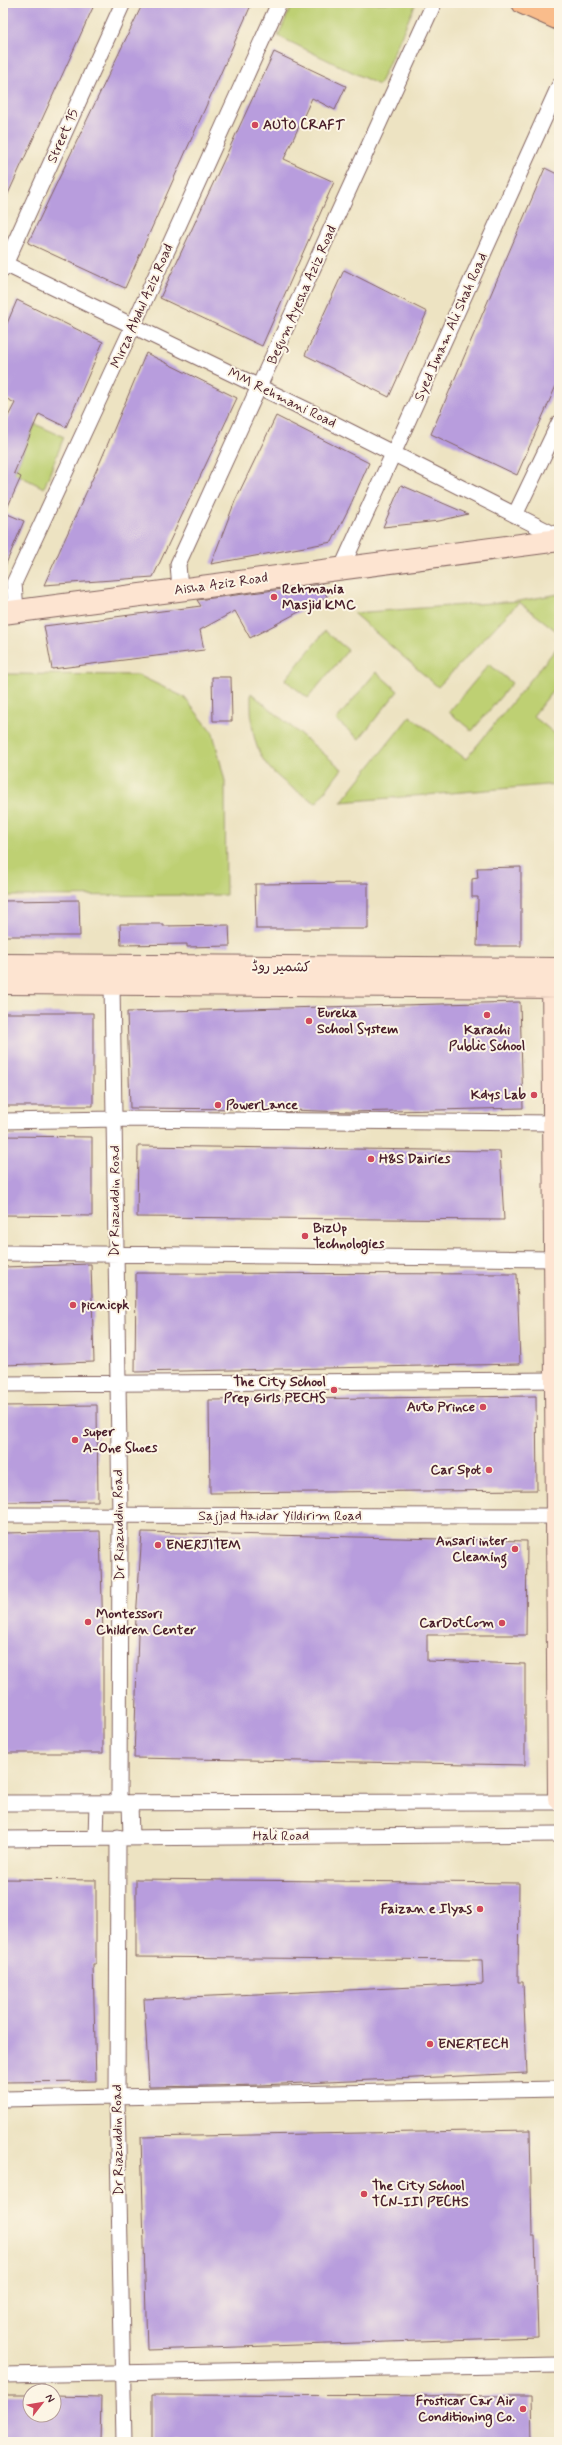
<svg xmlns="http://www.w3.org/2000/svg" width="562" height="2445" font-family="Mynerve,'Playpen Sans Arabic',sans-serif">
	<style>
		.green { fill: #bed073; stroke: #84784f }
		.building { fill: #b89ddd }
		.lines { fill: none; stroke-linecap: round; stroke-linejoin: round }
		.street-casing { stroke: #836460; stroke-width: 17 }
		.secondary-casing { stroke: #836460; stroke-width: 24 }
		.primary-casing { stroke: #836460; stroke-width: 24 }
		.street { stroke: #fff; stroke-width: 15 }
		.secondary { stroke: #fde4d1; stroke-width: 22 }
		.primary { stroke: #f9bc8b; stroke-width: 22 }
		.poi-dot { fill: #d1495b; stroke: #fcf5e5; stroke-width: 1.5 }
		.labels { text-anchor: middle; dominant-baseline: central; stroke-width: 4; stroke-linejoin: round; paint-order: stroke }
		.poi-label { font-size: 14px; font-weight: bold; fill: #4a1f2b; stroke: #fcf5e5; text-anchor: start }
		.street-label { font-size: 14px; fill: #4a1f2b; stroke: #fcf5e5 }
	</style>
	<rect width="100%" height="100%" fill="#fcf5e5"/>
	<filter id="ink" filterUnits="userSpaceOnUse"><feTurbulence type="fractalNoise" baseFrequency=".025" numOctaves="2"/><feDisplacementMap in="SourceGraphic" scale="8" xChannelSelector="R" yChannelSelector="G"/><feConvolveMatrix kernelMatrix="1 2 1 2 8 2 1 2 1" color-interpolation-filters="sRGB"/></filter>
	<filter id="wash" filterUnits="userSpaceOnUse"><feTurbulence type="fractalNoise" baseFrequency=".012" numOctaves="4" result="noise"/><feDisplacementMap in="SourceGraphic" scale="16" xChannelSelector="R" yChannelSelector="G"/><feGaussianBlur stdDeviation="0.9" result="paint"/><feColorMatrix in="noise" values="0 0 0 0 0 0 0 0 0 0 0 0 0 0 0 0 0 1.4 0 .05"/><feComposite in="paint" operator="in"/></filter>
	<g filter="url(#wash)">
		<rect width="100%" height="100%" fill="#ede3c2"/>
		<path class="green" d="M293 3H416L379 85 278 36Z
			M35 424 64 437 44 488 14 473Z
			M559 594V633L519 602 438 687 353 613 519 601Z
			M325 631 348 650 308 698 285 680Z
			M559 645V683L533 716 559 737V784L341 802 410 716 466 759Z
			M489 664 512 683 472 731 449 712Z
			M376 672 398 691 359 739 336 720Z
			M3 674 138 675 184 697 213 733 225 781 226 895 3 896Z
			M251 693 342 769 316 803C263 771 250 756 251 693Z"/>
		<g id="blocks">
			<path class="building" d="M3 3H95L3 205Z
				M143 3H252L125 288 28 243Z
				M274 52 346 86 335 110 312 98 284 159 334 182 262 346 160 298Z
				M545 168 559 175V379L517 475 431 434Z
				M344 270 427 312 389 397 305 355Z
				M17 300 103 342 66 427 39 414 14 473 21 477 5 513 24 521 3 571V426L15 403 3 397V333Z
				M146 353 237 398 153 577 44 585 101 460Z
				M276 416 369 463 350 506 332 542 211 564 235 501Z
				M401 485 468 514 439 521 383 527Z
				M322 584 327 597 250 638 235 611 200 630 204 650 52 669 44 626 201 606 197 600Z
				M212 677H231L232 721H213Z
				M521 867V946H477L478 897H472V879L478 878 477 868Z
				M368 883V929H256L255 884Z
				M79 900 80 936H3V901Z
				M120 924H163V926L229 925 230 946 187 947V944L121 945Z
				M520 1002 523 1108 350 1112 261 1109 130 1108 127 1012Z
				M3 1013H93V1106H3Z
				M3 1136 92 1137V1216L3 1215Z
				M138 1146 500 1151 504 1220 137 1217Z
				M91 1264 94 1362 3 1365V1267Z
				M136 1273 517 1274 520 1364 135 1372Z
				M536 1396 537 1490 210 1493 209 1400Z
				M97 1405 98 1501 3 1502V1406Z
				M100 1531 103 1635V1753H3V1533Z
				M142 1532 527 1541 526 1635H427V1661L525 1664V1765L134 1758 138 1633H135Z
				M3 1879 96 1880V1964H93L96 2081 3 2082Z
				M136 1879 519 1883 518 1982H523L527 2073 261 2085 149 2087 144 1999 483 1984 482 1960 136 1957Z
				M530 2130 532 2236H535L538 2337 147 2350 141 2137Z
				M3 2395H30V2415H54V2396L101 2397 100 2442H3Z
				M152 2395 531 2396 532 2442H152Z"/>
		</g>
	</g>
	<g filter="url(#ink)">
		<use href="#blocks" fill-opacity="0" stroke="#836460" stroke-width="1"/>
		<g class="lines">
			<defs>
				<path id="street" d="M3 263 309 411 559 537
					M3 269 123 3
					M515 515 559 423
					M342 567 559 86
					M180 589 178 564 434 3
					M16 611 14 583 133 326 279 3
					M112 983 120 1516 119 1803
					M3 1121 114 1119 554 1123
					M3 1253 555 1259
					M3 1384 556 1380
					M3 1515 557 1516
					M3 1803 559 1802
					M130 1803 131 1837
					M96 1837 97 1803
					M118 1837 117 2098 124 2442
					M3 1839 559 1834
					M3 2099 559 2089
					M3 2375 559 2365"/>
				<path id="secondary" d="M3 613 559 540
					M3 965 559 969
					M553 969 559 1798
					M3 983 559 987"/>
				<path id="primary" d="M523 3 559 19"/>
			</defs>
			<use href="#street" class="street-casing"/>
			<use href="#secondary" class="secondary-casing"/>
			<use href="#primary" class="primary-casing"/>
			<use href="#street" class="street"/>
			<use href="#secondary" class="secondary"/>
			<use href="#primary" class="primary"/>
		</g>
	</g>
	<g class="poi-dot">
		<circle cx="255" cy="125" r="4"/>
		<circle cx="274" cy="597" r="4"/>
		<circle cx="487" cy="1015" r="4"/>
		<circle cx="309" cy="1021" r="4"/>
		<circle cx="534" cy="1095" r="4"/>
		<circle cx="218" cy="1105" r="4"/>
		<circle cx="371" cy="1159" r="4"/>
		<circle cx="305" cy="1236" r="4"/>
		<circle cx="73" cy="1305" r="4"/>
		<circle cx="334" cy="1390" r="4"/>
		<circle cx="483" cy="1407" r="4"/>
		<circle cx="75" cy="1440" r="4"/>
		<circle cx="489" cy="1470" r="4"/>
		<circle cx="158" cy="1545" r="4"/>
		<circle cx="515" cy="1549" r="4"/>
		<circle cx="88" cy="1622" r="4"/>
		<circle cx="502" cy="1623" r="4"/>
		<circle cx="480" cy="1909" r="4"/>
		<circle cx="430" cy="2044" r="4"/>
		<circle cx="364" cy="2194" r="4"/>
		<circle cx="523" cy="2409" r="4"/>
	</g>
	<g class="labels">
		<g class="poi-label">
			<text x="263" y="125">AUTO CRAFT</text>
			<text x="282" y="589">Rehmania<tspan x="282" dy="16">Masjid KMC</tspan></text>
			<text x="317" y="1013">Eureka<tspan x="317" dy="16">School System</tspan></text>
			<text x="487" y="1030" text-anchor="middle">Karachi<tspan x="487" dy="16">Public School</tspan></text>
			<text x="526" y="1095" text-anchor="end">Kdys Lab</text>
			<text x="226" y="1105">PowerLance</text>
			<text x="379" y="1159">H&amp;S Dairies</text>
			<text x="313" y="1228">BizUp<tspan x="313" dy="16">Technologies</tspan></text>
			<text x="81" y="1305">picnicpk</text>
			<text x="326" y="1382" text-anchor="end">The City School<tspan x="326" dy="16">Prep Girls PECHS</tspan></text>
			<text x="475" y="1407" text-anchor="end">Auto Prince</text>
			<text x="83" y="1432">super<tspan x="83" dy="16">A-One Shoes</tspan></text>
			<text x="481" y="1470" text-anchor="end">Car Spot</text>
			<text x="507" y="1541" text-anchor="end">Ansari inter<tspan x="507" dy="16">Cleaning</tspan></text>
			<text x="166" y="1545">ENERJITEM</text>
			<text x="96" y="1614">Montessori<tspan x="96" dy="16">Children Center</tspan></text>
			<text x="494" y="1623" text-anchor="end">CarDotCom</text>
			<text x="472" y="1909" text-anchor="end">Faizan e Ilyas</text>
			<text x="438" y="2044">ENERTECH</text>
			<text x="372" y="2186">The City School<tspan x="372" dy="16">TCN-III PECHS</tspan></text>
			<text x="515" y="2401" text-anchor="end">Frosticar Car Air<tspan x="515" dy="16">Conditioning Co.</tspan></text>
		</g>
		<g class="street-label">
			<text transform="translate(63 136) rotate(-66)">Street 15</text>
			<text transform="translate(302 295) rotate(-66)">Begum Ayesha Aziz Road</text>
			<text transform="translate(142 306) rotate(-66)">Mirza Abdul Aziz Road</text>
			<text transform="translate(451 327) rotate(-66)">Syed Imam Ali Shah Road</text>
			<text transform="translate(282 398) rotate(26)">MM Rehmani Road</text>
			<text transform="translate(221 584) rotate(-8)">Aisha Aziz Road</text>
			<text transform="translate(281 967) rotate(1)">کشمیر روڈ</text>
			<text transform="translate(115 1201) rotate(-90)">Dr Riazuddin Road</text>
			<text x="280" y="1516">Sajjad Haidar Yildirim Road</text>
			<text transform="translate(119 1525) rotate(-91)">Dr Riazuddin Road</text>
			<text x="281" y="1836">Hali Road</text>
			<text transform="translate(118 2140) rotate(-91)">Dr Riazuddin Road</text>
		</g>
	</g>
	<rect width="562" height="2445" fill="none" stroke="#fcf5e5" stroke-width="16"/>
	<g transform="translate(42 2403) rotate(59)"><circle r="19" fill="#fcf5e5" stroke="#b59f9b"/>
	<path d="M0-3L7 15L0 10L-7 15Z" fill="#d1495b"/>
	<text y="-6" font-size="11" font-weight="bold" text-anchor="middle" fill="#4a1f2b">N</text>
	</g>
</svg>
